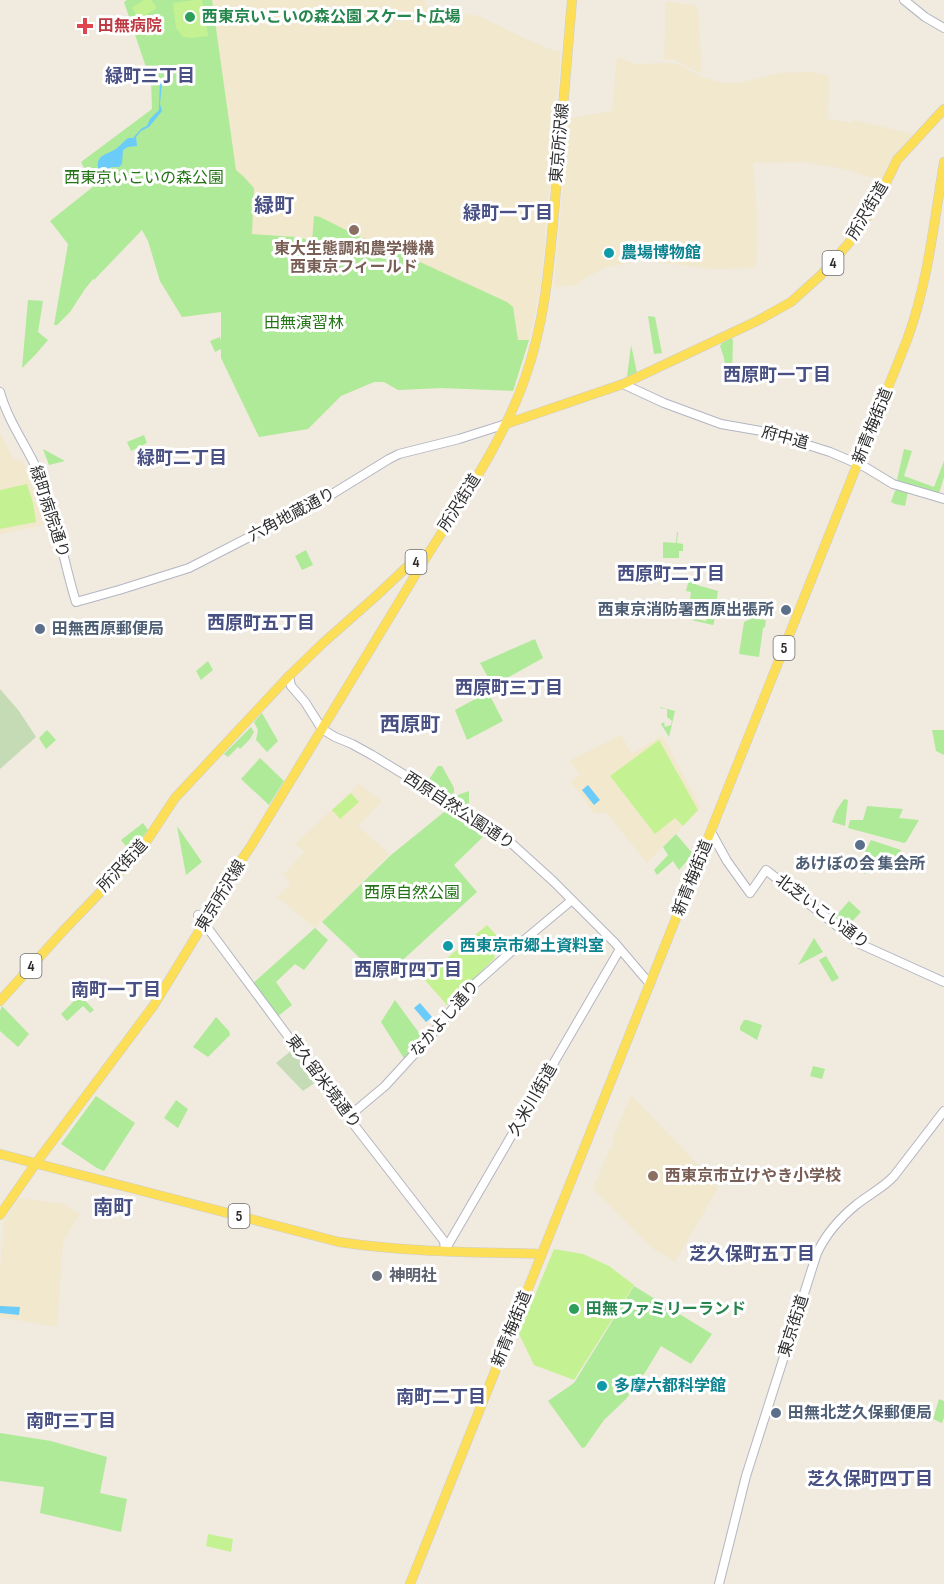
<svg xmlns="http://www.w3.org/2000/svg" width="944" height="1584" font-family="'Sofia Sans Condensed','Noto Sans JP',sans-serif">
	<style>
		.education { fill: #f2e8ce }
		.green { fill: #afea98 }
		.cemetery { fill: #c5dbb5 }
		.pitch { fill: #c4f293 }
		.water { fill: #6bcbf9 }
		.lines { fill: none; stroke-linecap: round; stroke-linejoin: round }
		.secondary-casing { stroke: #b3b5c2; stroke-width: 10 }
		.primary-casing { stroke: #cdcdcd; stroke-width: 10 }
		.secondary { stroke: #fff; stroke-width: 8 }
		.primary { stroke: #fddf57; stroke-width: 9 }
		.leisure-dot { fill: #2e9e5b; stroke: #fff; stroke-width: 2 }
		.health-dot { fill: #e0444e; stroke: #fff; stroke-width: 2 }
		.education-dot { fill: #8d6e63; stroke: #fff; stroke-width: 2 }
		.culture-dot { fill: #0f9aa8; stroke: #fff; stroke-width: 2 }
		.service-dot { fill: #5c6f8a; stroke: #fff; stroke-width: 2 }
		.worship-dot { fill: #6b7280; stroke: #fff; stroke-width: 2 }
		.labels { text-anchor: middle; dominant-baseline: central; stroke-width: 6; stroke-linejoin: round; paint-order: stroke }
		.shield { fill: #fff; stroke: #6d6d6d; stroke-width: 1.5 }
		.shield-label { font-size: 15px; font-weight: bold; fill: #2e2e2e }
		.leisure-label { font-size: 16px; font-weight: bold; fill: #27864d; stroke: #fff; text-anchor: start }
		.health-label { font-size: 16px; font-weight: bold; fill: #be3a42; stroke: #fff; text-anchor: start }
		.street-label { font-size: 16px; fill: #2e2e2e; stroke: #fff }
		.park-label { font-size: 16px; fill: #237415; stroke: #fff }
		.education-label { font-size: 16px; font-weight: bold; fill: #785e54; stroke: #fff }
		.culture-label { font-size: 16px; font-weight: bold; fill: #0d838f; stroke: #fff; text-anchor: start }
		.service-label { font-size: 16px; font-weight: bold; fill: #4e5e75; stroke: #fff; text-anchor: start }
		.worship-label { font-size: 16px; font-weight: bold; fill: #5b616d; stroke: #fff; text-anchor: start }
		.neighbourhood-label { font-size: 18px; font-weight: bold; fill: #495083; stroke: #fff }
		.quarter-label { font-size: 20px; font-weight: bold; fill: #495083; stroke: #fff }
	</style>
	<rect width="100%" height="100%" fill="#f0eadf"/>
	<path class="education" d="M212 0H424L430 12H454L479 16 535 43 552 50 561 51 541 284 529 340 513 391 442 388 398 390 384 382H374L341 396 308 429 259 437 221 358V312L182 317 160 281 236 170Z
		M666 2 695 5 698 7 702 74 674 60 664 59Z
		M617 57 634 64 672 63 680 65 701 77 723 83 744 82 779 73 812 72 829 76 828 119 853 123 854 120 913 134 895 155 882 179 880 180 840 168 804 162 753 163 758 226 756 268 712 269 640 260 605 268 591 275 576 285 554 287 569 118 612 111Z
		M0 433 14 460H21L23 462 33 483 45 523 40 526 0 534Z
		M621 735 632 754 662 735 701 808 647 863 606 812 595 814 570 781 578 777 579 773 569 761Z
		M359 784 382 801 358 826 390 854 315 928 277 897 291 883 283 875 304 852 295 844Z
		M631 1095 689 1155 718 1188 675 1262 652 1248 593 1189 610 1148H611L613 1146 614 1142H612L614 1135Z
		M19 1198 65 1204 80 1214 63 1242 57 1327 0 1317V1269L4 1221Z"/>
	<path class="green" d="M127 0H212L236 170 244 177 254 188 252 234 297 237 312 241 314 216 320 217 358 236 396 251 507 302 513 307 518 340H529L513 391 442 388 398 390 384 382H374L341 396 308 429 259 437 221 358V349L215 352 210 341 220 337 221 341V312L182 317 160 281 148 241 142 230 94 280 93 279 85 289 70 312 57 325H54L68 244 50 221 94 186 81 162 152 109 151 82 124 2Z
		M28 300 43 301 38 332 48 340 36 354 22 368Z
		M648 316 655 317 662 353 654 354Z
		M731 338 733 340 732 375 731 376 726 373 724 358 720 346 722 343Z
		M631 345 637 373 627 377Z
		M144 435 147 443 131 451 127 442Z
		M43 449 65 461 49 465Z
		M904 449 912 451 904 476 934 487 944 461V477L939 493 898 483 897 480Z
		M898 489 908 492 905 506 895 504 891 502 895 491Z
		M677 532H678L677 543 683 544V551H679V558H663V542L676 543Z
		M306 550 313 565 302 570 295 556Z
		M689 579 697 585 718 591 716 603 690 599 691 592 686 591Z
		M710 607 715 609 714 623 713 625 691 620H695V619L706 621 707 617H710Z
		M753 618 766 620 765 627 763 628 759 657 739 654 744 622Z
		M535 639 543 658 493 686 480 663Z
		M208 661 213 670 201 680 196 671Z
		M488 692 503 721 467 740 455 710Z
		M660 707 675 711 669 737 661 724 664 722 665 727 671 725 672 721 667 717V709L660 708Z
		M262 713 278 741 267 752 256 740 258 730 254 722Z
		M251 727 254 732 250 739 240 749 238 747 228 757 224 754Z
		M47 730 56 740 46 749 39 738Z
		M932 730H944V755L936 751Z
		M260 758 284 781 269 805 241 779Z
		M438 766H442L454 788V793L446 796 428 784V781Z
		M469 791V808L456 801 458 795Z
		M844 799 848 800 845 826 832 822 836 811Z
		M867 806 903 809 899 818 919 820 906 842 904 843 848 828 850 820H863Z
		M449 808 458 813 457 815 469 823 470 821 487 833 454 865 477 892 382 979 322 922 391 855Z
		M143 823 148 830 131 852 121 840Z
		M177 826 202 862 186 875Z
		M676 834 693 854 679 870 673 861 657 875 654 870 668 855 663 847Z
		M871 840 901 850 891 871 871 862 865 874 859 870 860 868 858 866Z
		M849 901 861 912 846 928 834 918Z
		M315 928 328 940 304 970 295 964 276 982 292 1005 277 1017 252 984Z
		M814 938 823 952 798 965Z
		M826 956 839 978 832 982 819 960Z
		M80 995 94 1010 90 1013 83 1006 67 1021 61 1014Z
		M395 1000 422 1037 405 1060 381 1022Z
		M2 1006 29 1034 18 1047 0 1031V1011Z
		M216 1017 229 1031 230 1035 208 1057 193 1047Z
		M744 1020H747L762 1025 757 1040 740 1030V1027Z
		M813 1066 825 1069 822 1079 810 1076Z
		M96 1096 135 1123 104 1171 97 1168 61 1144Z
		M176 1100 188 1109 178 1128 164 1118Z
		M634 1286 712 1334 691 1364 661 1346 646 1371 626 1399 604 1420 585 1447 582 1448 548 1401 574 1383Z
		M939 1399 944 1401V1417L942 1423 933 1419Z
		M0 1433 51 1441 107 1457 100 1493 127 1499 121 1532 40 1513 44 1487 0 1481Z"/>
	<path class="cemetery" d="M0 689 19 711 36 737 0 769Z
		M292 1050 316 1082 303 1091 276 1063Z"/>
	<path class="pitch" d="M144 0H151L157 8 139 19 132 8Z
		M195 0H202L208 36 192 38 183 37 176 28 173 3Z
		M27 484 33 503 36 522 0 529V490Z
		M659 740 698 810 683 826 675 818 655 834 610 776Z
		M351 793 359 802 340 819 332 810Z
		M487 925 505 945 494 955 495 958 447 1005 423 978Z
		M554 1249 583 1254 609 1266 634 1285 574 1380 534 1365 519 1334Z
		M208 1534 233 1539 231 1552 206 1546Z"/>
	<path class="water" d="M160 81 162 82 160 104 162 111 149 127 141 131 136 137 137 146 128 147 123 150 122 164 119 167H111L106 173 102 174 99 172C94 154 106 156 117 148 121 145 124 141 128 138H133L142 128 147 126 150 119 159 110Z
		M588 785 600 800 594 805 582 790Z
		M420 1003 432 1017 426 1022 414 1008Z
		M0 1306 20 1307 19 1315 0 1313Z"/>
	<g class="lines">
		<defs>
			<path id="secondary" d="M904 0 925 17 944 28
				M623 384 664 403 721 424 767 432 830 452 865 467 893 484 944 499
				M0 392C9 425 32 453 44 485 58 523 64 564 76 602L119 590 189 568 329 496 389 459 399 454 459 439 506 424
				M289 676 291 686 305 702 322 729 335 737 352 744 372 755 477 819 510 842 553 881 615 943 650 984
				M711 832 727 861 750 893 766 870 860 944 944 982
				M198 915 348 1117 444 1241 445 1250
				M348 1117 385 1086 428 1039 468 990 523 941 572 900
				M445 1250 620 949
				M719 1584 746 1476 817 1253C826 1234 840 1218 856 1205 868 1195 883 1188 894 1176L944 1111"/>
			<path id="primary" d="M506 424 623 384 757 321 791 302 821 275 855 236 878 199 897 160 944 109
				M0 1001 63 931 140 851 175 798 289 676 323 643 375 597 408 566 415 562 422 564C459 504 502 445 525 378 547 317 550 254 556 190 561 127 567 63 572 0
				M0 1154 339 1242C406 1252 474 1252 542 1254
				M0 1215 36 1163 154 1005 215 905 229 878 251 846 422 564
				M410 1584 907 340C928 283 934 222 944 162"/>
		</defs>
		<use href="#secondary" class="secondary-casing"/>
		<use href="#primary" class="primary-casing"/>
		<use href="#secondary" class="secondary"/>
		<use href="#primary" class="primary"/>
	</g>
	<g class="leisure-dot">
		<circle cx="190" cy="17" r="6"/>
		<circle cx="574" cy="1309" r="6"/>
	</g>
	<path class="health-dot" d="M82 17h6v6h6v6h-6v6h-6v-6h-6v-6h6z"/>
	<g class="education-dot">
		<circle cx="354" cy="230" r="6"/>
		<circle cx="653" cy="1176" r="6"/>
	</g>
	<g class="culture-dot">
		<circle cx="609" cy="253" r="6"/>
		<circle cx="448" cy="946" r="6"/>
		<circle cx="602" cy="1386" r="6"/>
	</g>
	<g class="service-dot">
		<circle cx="786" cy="610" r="6"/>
		<circle cx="40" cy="629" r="6"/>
		<circle cx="860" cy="845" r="6"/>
		<circle cx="776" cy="1413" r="6"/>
	</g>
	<circle class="worship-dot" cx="377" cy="1276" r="6"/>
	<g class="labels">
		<g class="shield">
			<rect x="822.5" y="251" width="21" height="24" rx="4.5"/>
			<rect x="405.5" y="550" width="21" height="24" rx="4.5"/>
			<rect x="773.5" y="636" width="21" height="24" rx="4.5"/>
			<rect x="20.5" y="954" width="21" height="24" rx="4.5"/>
			<rect x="228.5" y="1204" width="21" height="24" rx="4.5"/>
		</g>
		<g class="shield-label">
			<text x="833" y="263">4</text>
			<text x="416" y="562">4</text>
			<text x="784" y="648">5</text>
			<text x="31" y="966">4</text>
			<text x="239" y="1216">5</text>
		</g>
		<g class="leisure-label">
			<text x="202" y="17">西東京いこいの森公園 スケート広場</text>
			<text x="586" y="1309">田無ファミリーランド</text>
		</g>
		<g class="health-label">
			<text x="98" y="26">田無病院</text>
		</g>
		<g class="street-label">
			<text transform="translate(560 143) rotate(-85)">東京所沢線</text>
			<text transform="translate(868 211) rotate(-59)">所沢街道</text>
			<text transform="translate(873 426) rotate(-68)">新青梅街道</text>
			<text transform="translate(785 438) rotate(15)">府中道</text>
			<text transform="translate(460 503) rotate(-58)">所沢街道</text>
			<text transform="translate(49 512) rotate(72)">緑町病院通り</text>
			<text transform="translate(292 515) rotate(-28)">六角地蔵通り</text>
			<text transform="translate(459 811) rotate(33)">西原自然公園通り</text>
			<text transform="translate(123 866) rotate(-47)">所沢街道</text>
			<text transform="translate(693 878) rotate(-68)">新青梅街道</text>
			<text transform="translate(221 896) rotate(-59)">東京所沢線</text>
			<text transform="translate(822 912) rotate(37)">北芝いこい通り</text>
			<text transform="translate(445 1019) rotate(-49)">なかよし通り</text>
			<text transform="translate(323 1082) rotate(53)">東久留米境通り</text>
			<text transform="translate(533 1100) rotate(-60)">久米川街道</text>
			<text transform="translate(794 1326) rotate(-72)">東京街道</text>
			<text transform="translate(512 1329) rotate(-68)">新青梅街道</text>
		</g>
		<g class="park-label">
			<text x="144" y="178">西東京いこいの森公園</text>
			<text x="304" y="323">田無演習林</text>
			<text x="412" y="893">西原自然公園</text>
		</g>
		<g class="education-label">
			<text x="354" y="249">東大生態調和農学機構<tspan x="354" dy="18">西東京フィールド</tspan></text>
			<text x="665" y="1176" text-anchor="start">西東京市立けやき小学校</text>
		</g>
		<g class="culture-label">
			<text x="621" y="253">農場博物館</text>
			<text x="460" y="946">西東京市郷土資料室</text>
			<text x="614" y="1386">多摩六都科学館</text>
		</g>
		<g class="service-label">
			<text x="774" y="610" text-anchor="end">西東京消防署西原出張所</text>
			<text x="52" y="629">田無西原郵便局</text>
			<text x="860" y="864" text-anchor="middle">あけぼの会 集会所</text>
			<text x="788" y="1413">田無北芝久保郵便局</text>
		</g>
		<g class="worship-label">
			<text x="389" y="1276">神明社</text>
		</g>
		<g class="neighbourhood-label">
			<text x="150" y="76">緑町三丁目</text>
			<text x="508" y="213">緑町一丁目</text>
			<text x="777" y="375">西原町一丁目</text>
			<text x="182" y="458">緑町二丁目</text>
			<text x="671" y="574">西原町二丁目</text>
			<text x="261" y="623">西原町五丁目</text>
			<text x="509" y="688">西原町三丁目</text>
			<text x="408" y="970">西原町四丁目</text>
			<text x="116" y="990">南町一丁目</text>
			<text x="752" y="1254">芝久保町五丁目</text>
			<text x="441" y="1397">南町二丁目</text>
			<text x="71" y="1421">南町三丁目</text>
			<text x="870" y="1479">芝久保町四丁目</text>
		</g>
		<g class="quarter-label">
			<text x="274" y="206">緑町</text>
			<text x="410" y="725">西原町</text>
			<text x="113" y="1208">南町</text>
		</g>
	</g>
</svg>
